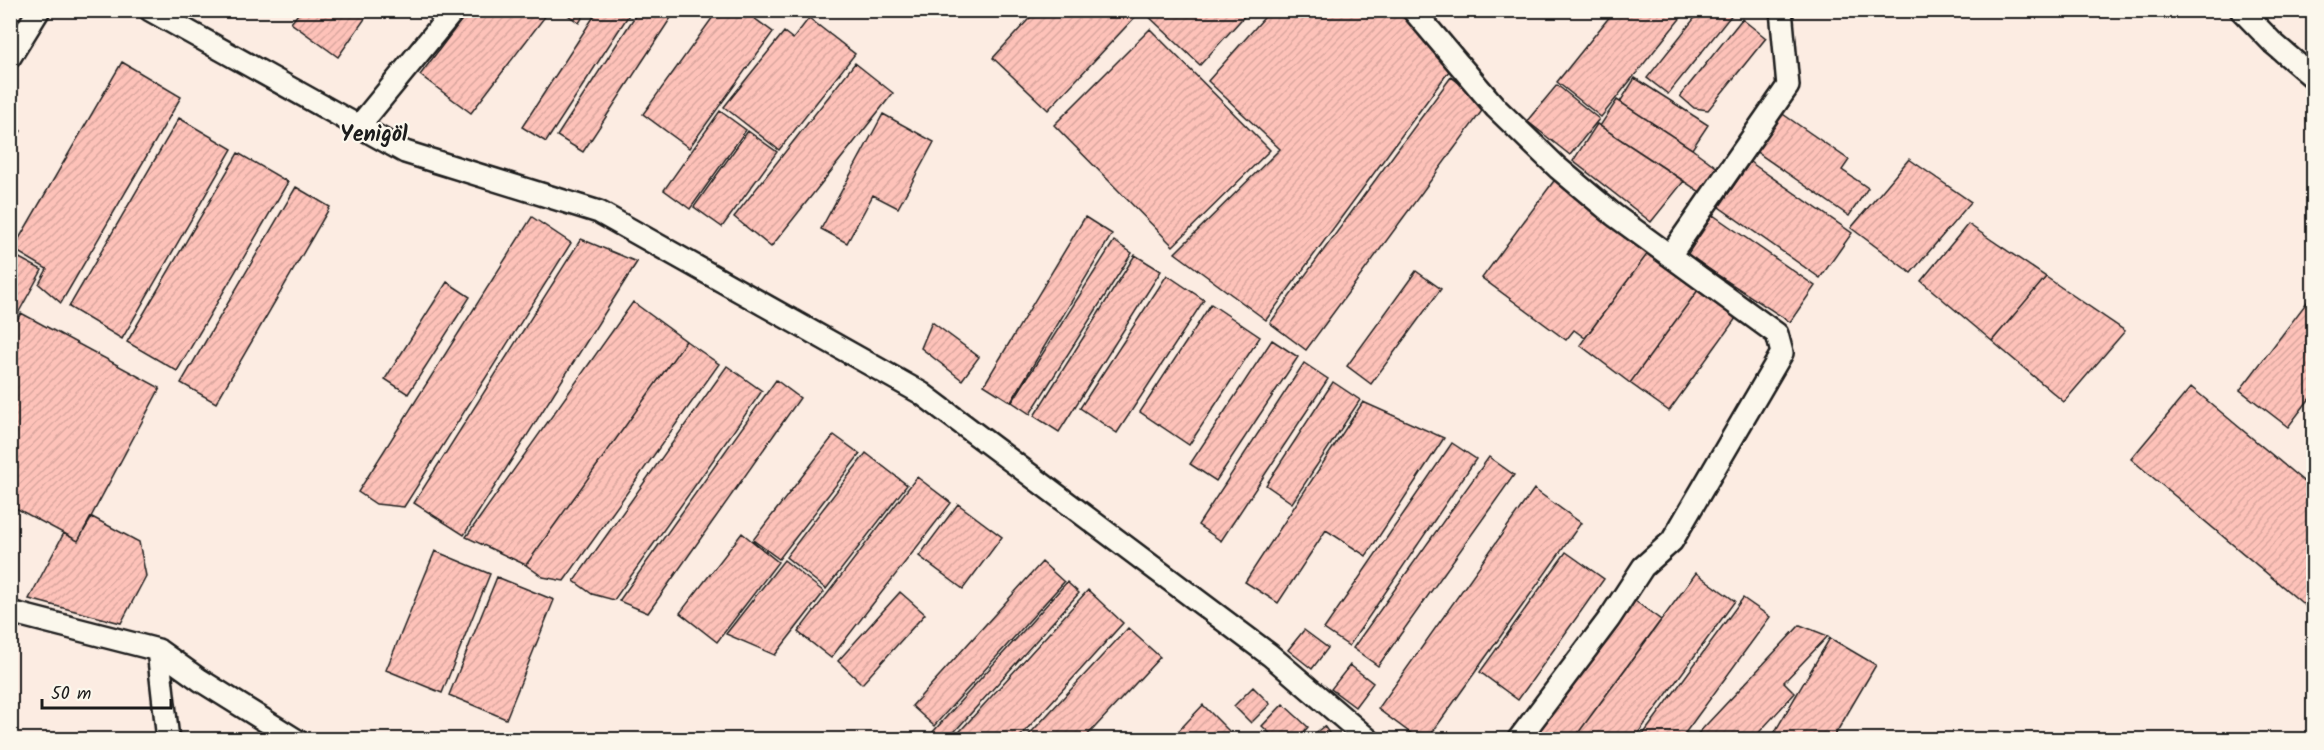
<svg xmlns="http://www.w3.org/2000/svg" width="2324" height="750" font-family="Kalam,sans-serif">
	<style>
		.building { fill: url(#building-hatch); stroke: #1c1c1c; stroke-width: 1.5 }
		.lines { fill: none; stroke-linecap: round; stroke-linejoin: round }
		.minor-casing { stroke: #1c1c1c; stroke-width: 26 }
		.minor { stroke: #fbf7ec; stroke-width: 21 }
		.labels { text-anchor: middle; dominant-baseline: central; stroke-width: 4.5; stroke-linejoin: round; paint-order: stroke }
		.district-label { font-size: 22px; font-weight: bold; fill: #1c1c1c; stroke: #fbf7ec }
	</style>
	<defs>
		<pattern id="building-hatch" width="6" height="6" patternUnits="userSpaceOnUse" patternTransform="scale(1.5)"><rect width="6" height="6" fill="#fec2b9"/><path d="M-1 1l2-2M0 6l6-6M5 7l2-2" fill="none" stroke="#d9a69e"/></pattern>
	</defs>
	<rect width="100%" height="100%" fill="#fcece2"/>
	<filter id="ink" filterUnits="userSpaceOnUse"><feTurbulence type="fractalNoise" baseFrequency=".0167" numOctaves="2"/><feDisplacementMap in="SourceGraphic" scale="12" xChannelSelector="R" yChannelSelector="G"/><feConvolveMatrix kernelMatrix="1 2 1 2 8 2 1 2 1" color-interpolation-filters="sRGB"/></filter>
	<g filter="url(#ink)">
		<path class="building" d="M301 10H371L338 57 291 23Z
			M469 10H550L471 113 420 75Z
			M561 10H587L579 23Z
			M598 10H632L546 142 522 127Z
			M639 10H676L583 152 557 136Z
			M718 10H743L773 32 689 148 643 114Z
			M1037 10H1130L1136 16 1048 110 993 58Z
			M1142 10H1250L1200 65Z
			M1271 10H1401L1449 71 1266 320 1175 253 1280 149 1208 81Z
			M1615 10H1687L1601 117 1557 82Z
			M1701 10H1731L1734 12 1668 94 1647 78Z
			M809 18 855 54 779 150 724 107 784 32 793 39Z
			M1742 19 1766 38 1708 110 1694 108 1680 96Z
			M1150 29 1270 150 1173 246 1054 125Z
			M122 62 181 97 61 303 39 284 47 269 13 249Z
			M855 63 893 93 771 247 734 217Z
			M1451 77 1487 104 1306 350 1270 323Z
			M1635 78 1708 125 1692 149 1620 102Z
			M1557 85 1599 119 1570 155 1527 121Z
			M1617 100 1692 149 1719 169 1703 194 1600 126Z
			M1777 110 1849 160 1842 170 1868 188 1849 216 1751 148Z
			M720 111 746 130 690 209 664 190Z
			M883 114 934 142 898 208 873 195 847 243 821 229Z
			M179 118 232 149 122 339 69 307Z
			M10 124 21 131 10 147Z
			M1597 124 1684 181 1651 222 1573 161Z
			M748 131 777 152 722 227 694 207Z
			M238 153 288 182 177 371 127 342Z
			M1909 159 1971 202 1911 273 1851 228Z
			M1750 162 1852 233 1820 278 1719 207Z
			M1556 178 1651 249 1585 338 1574 330 1566 340 1482 278Z
			M296 187 330 207 216 403 181 383Z
			M1713 215 1815 286 1790 322 1687 255Z
			M532 217 571 243 404 507 376 504 358 492Z
			M1085 217 1112 234 1011 402 984 385Z
			M1968 224 2046 277 1992 341 1921 281Z
			M581 239 637 262 464 535 414 503Z
			M1114 241 1132 253 1030 414 1012 402Z
			M1651 249 1701 286 1630 383 1580 345Z
			M10 253 42 270 10 328Z
			M1135 255 1161 271 1059 432 1034 416Z
			M1416 271 1441 289 1371 384 1347 366Z
			M1167 275 1204 300 1117 433 1080 408Z
			M2046 277 2125 331 2064 402 1992 341Z
			M447 282 470 297 408 394 385 379Z
			M1701 286 1739 314 1669 411 1630 383Z
			M2314 293V393L2288 427 2240 390Z
			M633 302 686 341 526 565 466 537Z
			M1211 304 1260 337 1189 445 1140 412Z
			M21 313 160 388 78 541 10 505V332Z
			M932 322 979 357 962 380 921 348Z
			M1272 340 1298 357 1216 481 1190 464Z
			M686 341 719 364 564 581 543 577 526 565Z
			M1304 363 1328 379 1221 541 1198 525Z
			M727 366 762 391 614 600 592 594 574 581Z
			M776 380 800 398 648 613 619 601Z
			M1333 382 1360 400 1292 503 1266 485Z
			M2191 387 2314 490V613L2131 459Z
			M1363 402 1444 438 1366 556 1326 530 1278 603 1245 582Z
			M834 435 860 454 779 559 753 540Z
			M1452 443 1476 459 1349 646 1324 629Z
			M866 453 907 485 826 589 786 557Z
			M1489 457 1514 475 1378 666 1353 648Z
			M917 477 951 503 831 658 798 632Z
			M1534 489 1581 523 1427 740H1420L1378 709Z
			M958 504 1002 537 963 589 919 556Z
			M92 517 139 542 146 576 121 623 29 599 64 533 78 541Z
			M742 533 778 562 717 642 680 613Z
			M435 551 490 574 442 693 386 670Z
			M1566 552 1604 579 1518 700 1480 672Z
			M784 560 824 592 775 655 726 634Z
			M1042 562 1064 582 934 726 912 706Z
			M1696 573 1735 601 1633 740H1573Z
			M497 577 554 600 506 719 449 695Z
			M1067 582 1079 593 947 740H939L932 733Z
			M1088 590 1123 623 1017 740H952Z
			M900 592 925 614 862 684 838 661Z
			M1627 595 1661 620 1573 740H1521Z
			M1743 598 1770 617 1680 740H1639Z
			M1800 625 1828 636 1784 682 1795 693 1752 740H1692Z
			M1128 628 1160 657 1083 740H1024Z
			M1304 630 1328 648 1312 669 1288 650Z
			M1830 638 1876 665 1832 740H1770Z
			M1350 665 1373 683 1355 707 1331 689Z
			M1253 687 1270 704 1251 723 1234 706Z
			M1283 704 1308 727 1297 740H1277L1262 726Z
			M1203 705 1234 736 1231 740H1170Z
			M1324 726 1334 740H1307Z"/>
		<g class="lines">
			<defs>
				<path id="minor" d="M150 10 405 152 599 212 921 393 1270 655 1369 740
					M1413 10 1496 108 1558 168 1614 215 1777 334 1782 353 1672 541 1643 567 1609 619 1518 740
					M2241 10 2273 43 2314 78
					M10 57 39 10
					M359 126 454 10
					M1671 254 1788 86 1781 10
					M10 612 158 650 168 740
					M158 650 200 680 296 740"/>
			</defs>
			<use href="#minor" class="minor-casing"/>
			<use href="#minor" class="minor"/>
		</g>
	</g>
	<g class="labels">
		<g class="district-label">
			<text x="374" y="135">Yenigöl</text>
		</g>
	</g>
	<rect width="2324" height="750" fill="none" stroke="#fbf7ec" stroke-width="36"/>
	<rect x="18" y="18" width="2288" height="714" fill="none" stroke="#1c1c1c" stroke-width="2" filter="url(#ink)"/>
	<path d="M42 699v9h129v-9" fill="none" stroke="#1c1c1c" stroke-width="3"/>
	<text x="51" y="699" font-size="18" fill="#1c1c1c" stroke="#fbf7ec" stroke-width="4.5" paint-order="stroke">50 m</text>
</svg>
